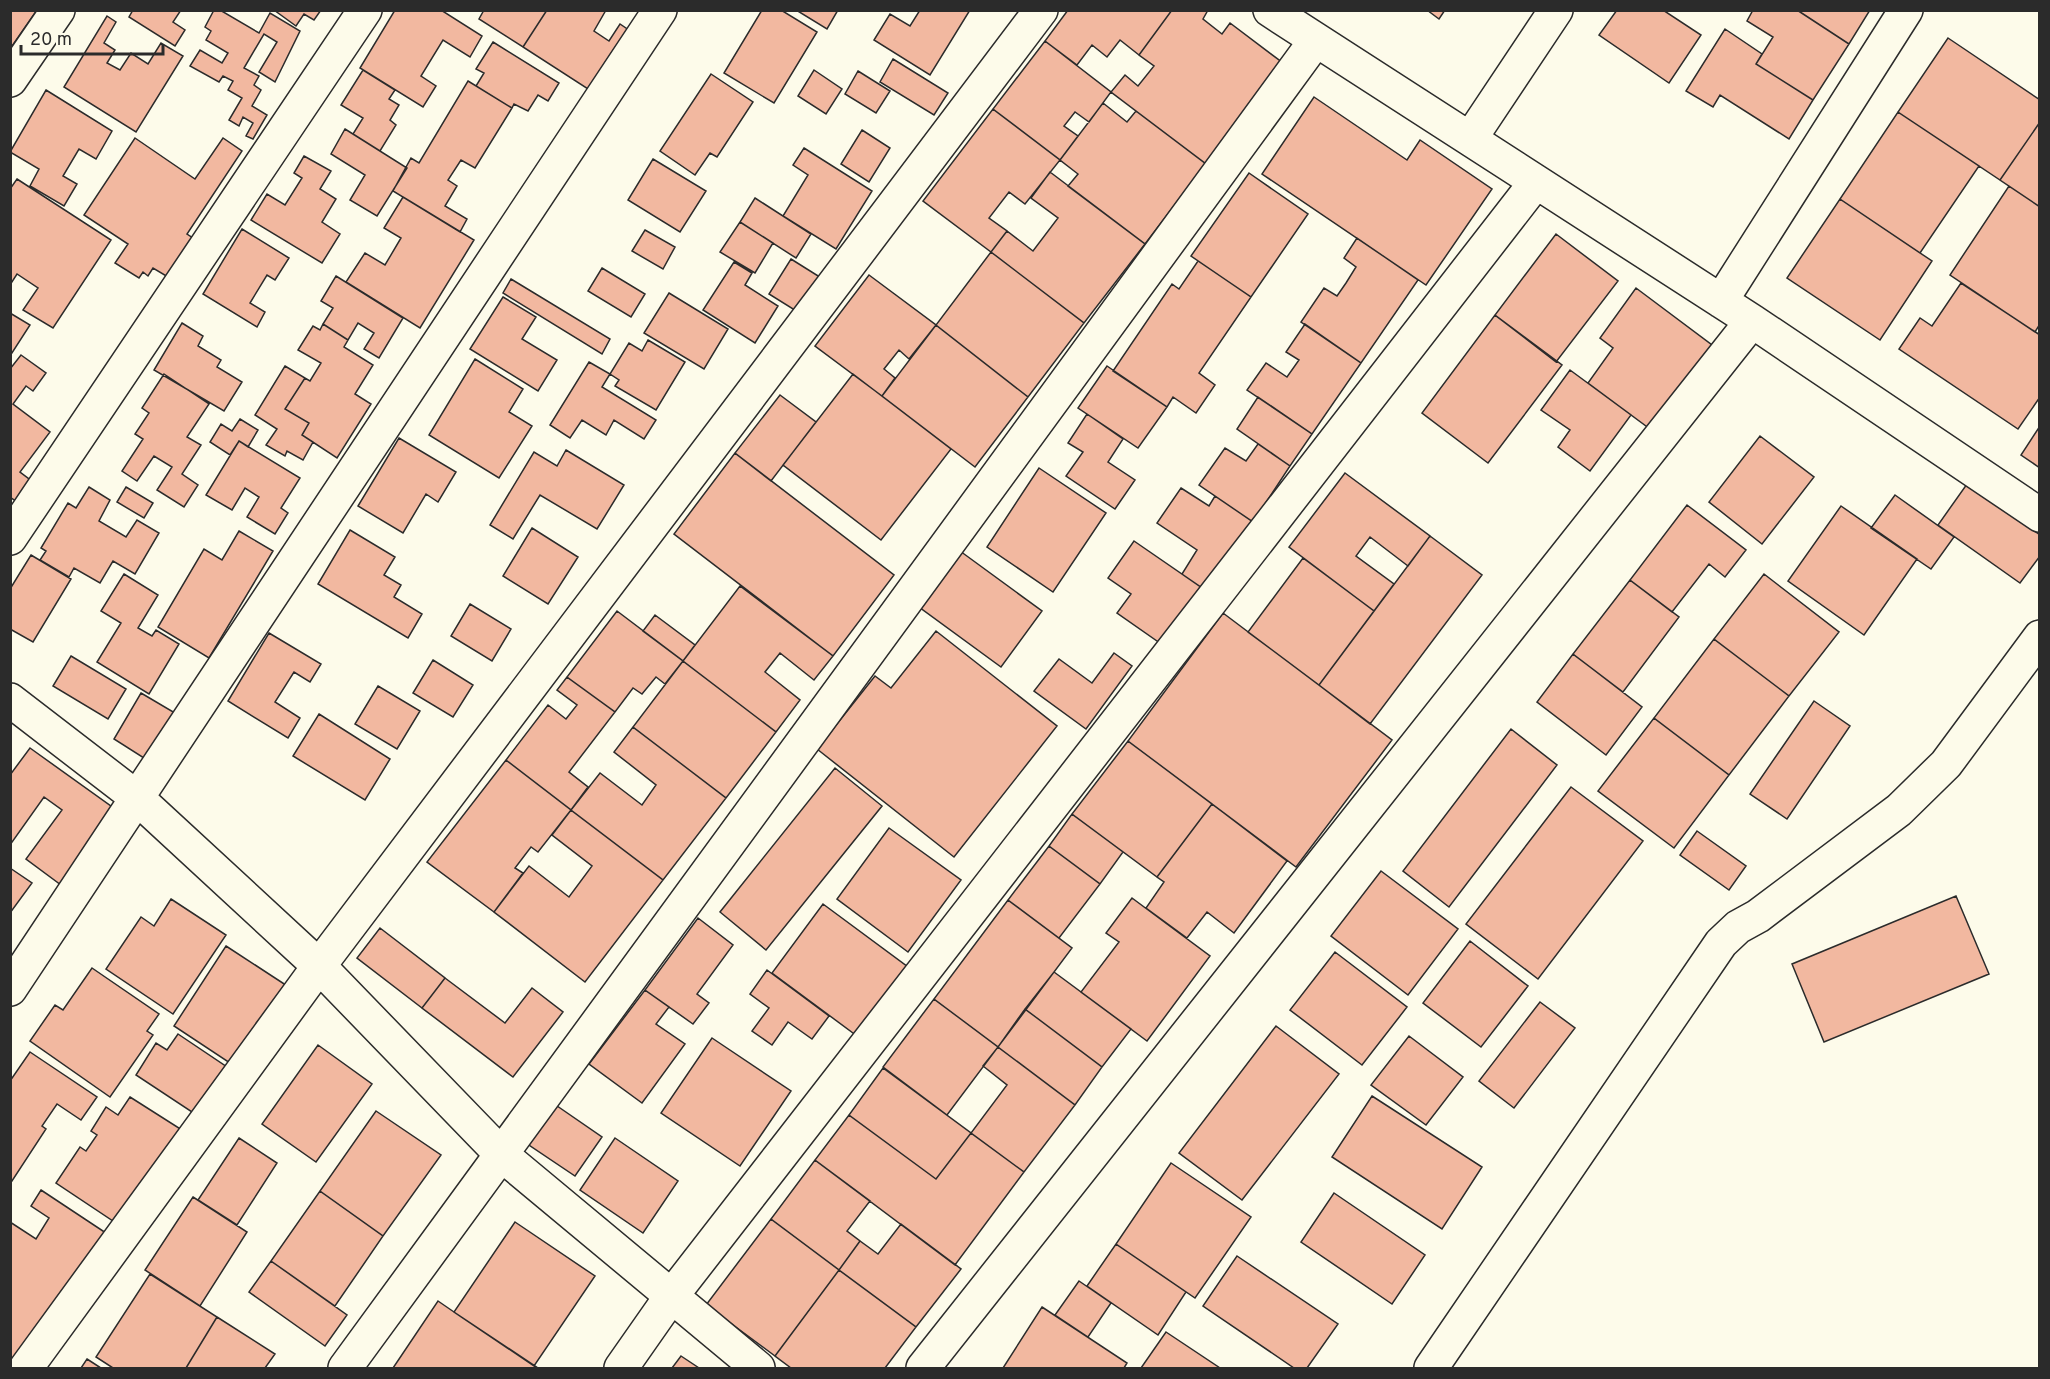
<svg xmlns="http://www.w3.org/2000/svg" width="2050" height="1379" font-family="Overpass,sans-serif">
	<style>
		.building { fill: #f2b8a0; stroke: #2b2b2b; stroke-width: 1.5 }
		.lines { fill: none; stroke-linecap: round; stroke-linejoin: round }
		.street-casing { stroke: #2b2b2b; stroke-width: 36 }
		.street { stroke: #fdfbea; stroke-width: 33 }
	</style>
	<rect width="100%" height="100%" fill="#fdfbea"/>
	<path class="building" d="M10 10H37L10 49Z
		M133 10H181L173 22 185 30 175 46 129 17Z
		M214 10H220L259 33 270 13 300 31 275 82 259 72 277 42 264 34 244 68 259 76 254 85 261 90 252 106 267 115 253 139 246 136 253 123 243 117 239 126 229 120 242 98 228 90 233 81 223 76 219 82 190 66 200 50 222 63 228 53 206 40 211 31 205 27Z
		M274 10H321L314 20 304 14 296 26Z
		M395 10H441L482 36 470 57 443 40 421 76 436 86 423 107 360 68Z
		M484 10H547L523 47 479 19Z
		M547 10H606L594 31 609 41 620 24 639 37 628 54 616 46 588 89 523 47Z
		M762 10H781L817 32 774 103 724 73Z
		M796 10H838L827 29Z
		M920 10H970L930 75 874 40 890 14 910 26Z
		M1068 10H1172L1139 55 1120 40 1107 57 1092 45 1077 65 1045 41Z
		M1172 10H1208L1203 19 1222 34 1230 23 1283 63 1206 164 1111 92 1125 75 1138 86 1154 66 1139 55Z
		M1427 10H1445L1439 19Z
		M1617 10H1663L1701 35 1669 83 1599 35Z
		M1753 10H1797L1849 44 1813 100 1756 64 1773 37 1747 21Z
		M1797 10H1870L1849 44Z
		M107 16 116 22 104 43 115 50 107 63 120 70 131 53 148 64 161 43 183 56 136 132 64 87Z
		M1725 29 1762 54 1756 64 1813 100 1789 139 1720 95 1713 107 1686 91Z
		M1948 38 2040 100V122L2000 180 1898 112Z
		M1045 41 1111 92 1089 122 1075 112 1064 126 1078 136 1060 160 993 109Z
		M493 42 559 83 548 101 538 95 528 111 514 104 512 108 476 86 484 73 476 69Z
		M893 59 948 93 934 115 880 82Z
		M363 70 395 90 389 99 399 105 390 120 396 125 380 151 353 134 363 118 341 105Z
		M814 70 842 89 826 114 798 96Z
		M858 71 890 91 876 113 845 94Z
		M711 74 753 102 717 157 710 153 695 175 660 151Z
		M468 81 512 108 475 168 461 160 448 180 457 186 445 206 467 219 460 232 393 191 411 158 419 163Z
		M46 90 112 131 96 159 79 149 63 176 77 184 64 206 30 186 39 169 10 152Z
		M1314 97 1407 160 1420 140 1492 189 1426 285 1262 174Z
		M1103 103 1127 122 1136 111 1206 164 1145 244 1068 186 1078 174 1060 160Z
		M993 109 1060 160 1025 204 1009 192 989 218 1007 231 991 252 923 201Z
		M1898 112 1979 166 1920 253 1840 199Z
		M2040 122V207L2000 180Z
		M345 129 407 168 377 216 350 200 365 175 331 154Z
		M862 130 890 148 869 182 841 164Z
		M135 138 195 179 223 138 242 151 187 234 199 242 173 280 153 268 148 276 143 272 139 278 115 263 128 244 84 215Z
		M804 148 872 191 836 249 783 216 808 175 793 165Z
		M304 156 331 171 320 189 336 199 322 222 340 234 322 263 251 220 267 194 285 205 302 178 294 173Z
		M653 159 706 191 680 232 628 200Z
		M1050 172 1145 244 1084 323 991 252 1007 231 1033 251 1058 218 1031 198Z
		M1249 173 1308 214 1251 297 1191 256Z
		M17 179 111 240 53 328 23 310 38 288 17 274 10 285V189Z
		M2009 186 2040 207V324L2035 332 1950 275Z
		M403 197 474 240 420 328 346 282 365 253 385 265 401 238 384 228Z
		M755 198 811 234 796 258 740 222Z
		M1840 199 1932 261 1880 340 1787 278Z
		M740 222 773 243 755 273 720 252Z
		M242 229 289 258 275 280 267 275 250 303 265 312 257 327 203 294Z
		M645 230 675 247 663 269 632 251Z
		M1556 234 1618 281 1556 362 1495 315Z
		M1357 238 1418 280 1361 363 1301 322 1324 288 1337 296 1346 283 1356 267 1344 258Z
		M991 252 1084 323 1028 397 936 325Z
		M791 259 823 279 801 314 769 294Z
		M1198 261 1251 297 1199 373 1215 385 1196 413 1173 397 1167 407 1113 371 1172 284 1179 289Z
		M734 262 752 273 745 285 778 306 755 343 703 310Z
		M602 268 645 294 631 317 588 291Z
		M869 275 936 325 909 359 899 350 884 369 895 378 882 396 815 346Z
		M336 276 403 318 379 358 364 349 374 333 358 323 348 340 323 324 333 308 321 301Z
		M511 279 610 339 602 354 503 293Z
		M1961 283 2040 335V397L2018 429 1899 349 1920 318 1932 326Z
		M1636 288 1712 345 1650 429 1588 383 1613 348 1600 338Z
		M669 293 728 329 704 369 644 333Z
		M503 297 536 317 522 339 557 360 538 391 470 349Z
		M10 313 30 325 10 356Z
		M1495 315 1562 365 1488 463 1422 413Z
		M182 323 203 336 198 346 221 360 217 367 242 382 224 411 154 370Z
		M323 324 348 340 344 347 373 365 355 394 371 404 337 458 302 435 309 423 285 409 305 378 310 381 321 363 298 350 313 326 320 330Z
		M1305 324 1361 363 1312 434 1247 390 1266 363 1287 377 1299 360 1286 352Z
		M936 325 1028 397 975 467 882 396Z
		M648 340 685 362 656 410 615 386 619 380 610 374 629 343 642 351Z
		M21 355 46 373 33 391 26 386 13 404 50 432 20 472 41 488 26 508 10 497V369Z
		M475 359 523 389 509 412 532 426 499 478 429 435Z
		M589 362 610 374 602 387 656 420 644 439 614 420 606 435 582 420 570 438 550 425Z
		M285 366 305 378 285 409 309 423 302 435 313 442 303 460 287 451 285 456 266 445 277 429 255 415Z
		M1107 366 1167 407 1138 448 1078 408Z
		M1570 370 1631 415 1590 471 1558 447 1570 430 1541 410Z
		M164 374 209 404 187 437 201 445 182 474 198 485 184 507 157 490 172 467 154 456 137 481 122 471 143 439 135 434 149 413 142 408Z
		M853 374 951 449 881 540 783 465Z
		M780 395 816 422 771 481 735 453Z
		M1258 397 1312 434 1290 466 1237 429Z
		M1087 414 1123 439 1108 462 1135 480 1115 509 1066 476 1083 452 1068 443Z
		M240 419 258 430 248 447 239 441 230 455 210 442 221 424 232 431Z
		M2040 426V468L2021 455Z
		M1760 436 1814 477 1762 544 1709 502Z
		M399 438 456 472 438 502 426 494 403 533 358 506Z
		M239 441 300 478 281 508 288 513 275 534 247 517 259 497 245 488 232 510 206 495Z
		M1258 444 1290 466 1253 522 1199 485 1225 448 1246 461Z
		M566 450 624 485 597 529 540 495 513 539 490 525 534 452 557 466Z
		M735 453 894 575 833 656 674 534Z
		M1039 468 1106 513 1053 592 987 547Z
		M1345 473 1430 536 1408 566 1370 537 1356 556 1394 584 1374 611 1289 547Z
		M1967 484 2040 535V556L2020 583 1938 525Z
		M89 487 110 500 99 521 126 537 137 520 159 533 135 574 113 561 100 583 74 568 69 577 40 560 46 551 41 548 68 503 76 508Z
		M126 487 153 503 144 518 117 502Z
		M1181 488 1209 506 1215 496 1253 522 1205 590 1182 574 1197 550 1157 523Z
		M1895 495 1954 537 1931 569 1871 528Z
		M1687 505 1746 550 1725 577 1709 564 1672 612 1630 580Z
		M1841 506 1917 559 1864 635 1788 581Z
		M532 528 578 557 548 604 503 576Z
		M350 530 395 557 384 575 401 585 394 597 422 614 408 638 318 584Z
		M239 531 273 551 209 658 158 627 204 549 222 560Z
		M1430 536 1482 575 1370 724 1319 685Z
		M1134 541 1205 590 1167 648 1117 613 1131 594 1108 578Z
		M960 551 1042 611 1001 667 919 607Z
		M31 555 71 579 33 642 10 629V589Z
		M1303 558 1374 611 1319 685 1248 632Z
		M124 574 158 595 138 628 152 636 156 630 179 644 149 694 97 662 121 623 101 611Z
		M1764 574 1839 632 1789 696 1714 639Z
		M1630 580 1679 617 1623 692 1573 654Z
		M740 586 833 656 814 680 780 653 765 672 800 700 776 732 683 661Z
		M470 604 511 629 492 661 451 636Z
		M617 611 683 661 665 684 656 677 642 694 633 688 615 712 567 677Z
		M1223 613 1392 740 1296 867 1128 741Z
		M655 615 695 645 683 661 643 631Z
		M936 631 1057 726 954 857 817 749 875 676 891 688Z
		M269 633 321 664 310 682 294 672 275 702 300 718 288 738 228 701Z
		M1714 639 1789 696 1729 775 1654 718Z
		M1114 653 1132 666 1086 729 1034 691 1059 659 1092 683Z
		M1573 654 1642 707 1606 755 1537 702Z
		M71 656 126 689 108 719 53 686Z
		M433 660 473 685 453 717 413 693Z
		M683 661 776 732 726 798 633 727Z
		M567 677 615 712 569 772 588 787 571 810 506 760 548 705 566 719 577 705 557 690Z
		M378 686 420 711 397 749 355 724Z
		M141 693 175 713 147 760 114 739Z
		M1814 701 1850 726 1787 819 1750 794Z
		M319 714 390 759 365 800 293 756Z
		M1654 718 1729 775 1674 848 1598 791Z
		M633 727 726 798 663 880 571 810 600 773 642 805 656 785 614 752Z
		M1511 729 1557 765 1449 907 1403 871Z
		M1128 741 1212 804 1157 877 1072 814Z
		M30 748 115 809 61 885 26 859 62 810 44 797 10 845V775Z
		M506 760 571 810 538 852 531 847 515 868 523 873 494 912 427 862Z
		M835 768 882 806 766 950 720 912Z
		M1571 787 1643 841 1538 979 1466 924Z
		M1212 804 1287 861 1234 933 1207 912 1187 938 1146 908 1164 882 1157 877Z
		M571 810 663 880 585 982 494 912 529 866 569 897 592 866 552 835Z
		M1072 814 1123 852 1100 884 1049 846Z
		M889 828 961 880 908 952 837 899Z
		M1697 831 1746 866 1729 890 1680 855Z
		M1049 846 1100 884 1059 938 1008 900Z
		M10 868 32 883 10 913Z
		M1381 871 1458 929 1408 995 1331 936Z
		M1956 896 1989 974 1824 1042 1792 964Z
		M1132 898 1210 956 1147 1041 1081 992 1119 942 1106 933Z
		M171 899 226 935 173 1014 106 969 141 917 154 926Z
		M1008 900 1072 948 998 1047 934 999Z
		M823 904 908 967 857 1036 772 973Z
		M698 918 733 945 697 994 709 1003 693 1024 645 990Z
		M380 928 445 978 422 1008 357 958Z
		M1470 941 1528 986 1481 1047 1423 1003Z
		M226 946 295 991 242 1071 174 1026Z
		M1335 952 1407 1007 1362 1065 1290 1010Z
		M92 968 159 1014 147 1031 153 1035 110 1097 30 1041 55 1005 63 1010Z
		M767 970 829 1016 812 1039 788 1022 772 1045 752 1031 769 1008 750 994Z
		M1054 972 1131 1029 1102 1067 1025 1009Z
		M445 978 505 1023 532 988 563 1012 513 1077 422 1008Z
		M645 990 669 1007 656 1024 685 1044 642 1103 589 1064Z
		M934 999 998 1047 947 1115 883 1067Z
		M1540 1002 1575 1028 1514 1108 1479 1081Z
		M1025 1009 1102 1067 1075 1105 998 1047Z
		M1276 1026 1339 1074 1242 1200 1179 1153Z
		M178 1034 230 1069 198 1116 136 1075 156 1043 167 1050Z
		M1409 1036 1463 1077 1426 1125 1371 1085Z
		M712 1038 791 1091 740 1166 661 1113Z
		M318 1045 372 1084 316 1162 262 1124Z
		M998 1047 1075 1105 1024 1172 971 1133 1007 1085 983 1066Z
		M30 1052 97 1097 81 1120 57 1104 42 1126 46 1129 10 1184V1081Z
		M883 1068 971 1133 936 1179 849 1115Z
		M1372 1096 1482 1167 1442 1229 1332 1157Z
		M130 1097 182 1130 119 1225 56 1183 80 1147 86 1151 97 1135 91 1131 106 1107 118 1115Z
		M547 1099 602 1137 575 1176 520 1139Z
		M376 1111 441 1155 383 1236 320 1191Z
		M849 1115 936 1179 971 1133 1024 1172 955 1265 815 1160Z
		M239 1138 277 1163 237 1225 198 1200Z
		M615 1138 678 1181 643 1233 580 1190Z
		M815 1160 870 1201 847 1231 860 1241 839 1270 771 1219Z
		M1171 1163 1251 1217 1195 1298 1116 1244Z
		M41 1190 106 1233 10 1368V1222L36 1239 49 1218 31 1206Z
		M320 1191 383 1236 335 1306 271 1261Z
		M1334 1193 1425 1255 1392 1304 1301 1242Z
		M193 1197 247 1232 200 1306 145 1270Z
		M771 1219 839 1270 775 1356 706 1305Z
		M515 1222 595 1276 534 1366 454 1312Z
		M901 1224 961 1269 916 1327 839 1270 860 1241 878 1254Z
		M1116 1244 1186 1292 1158 1335 1087 1286Z
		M1237 1256 1338 1324 1307 1368H1294L1203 1306Z
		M271 1261 347 1315 325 1346 249 1292Z
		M839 1270 916 1327 885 1368H791L775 1356Z
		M150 1274 217 1317 186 1368H113L96 1357Z
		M1079 1281 1111 1303 1088 1337 1055 1315Z
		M438 1301 454 1312 538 1368H393Z
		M1042 1307 1127 1363 1124 1368H1003Z
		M217 1317 275 1354 265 1368H186Z
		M1166 1332 1220 1368H1141Z
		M681 1356 699 1368H672Z
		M87 1359 101 1368H81Z"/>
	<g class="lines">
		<defs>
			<path id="street" d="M1270 10 1752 321 2040 515
				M10 80 58 10
				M1470 139 1556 10
				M1721 301 1906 10
				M10 538 365 10
				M10 700 136 797 319 966 502 1155 758 1368
				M10 989 660 10
				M26 1368 319 966 1041 10
				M345 1368 1316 40
				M621 1368 670 1298 1536 182
				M923 1368 1752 321
				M1431 1368 1721 943 1738 927 1758 916 1899 810 1946 764 2040 637"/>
		</defs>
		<use href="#street" class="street-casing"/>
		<use href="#street" class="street"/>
	</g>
	<rect width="2050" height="1379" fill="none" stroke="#2b2b2b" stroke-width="24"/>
	<path d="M21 45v9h142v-9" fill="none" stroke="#2b2b2b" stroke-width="3"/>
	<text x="30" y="45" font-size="18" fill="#2b2b2b" stroke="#fdfbea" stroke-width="4.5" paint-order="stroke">20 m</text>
</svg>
